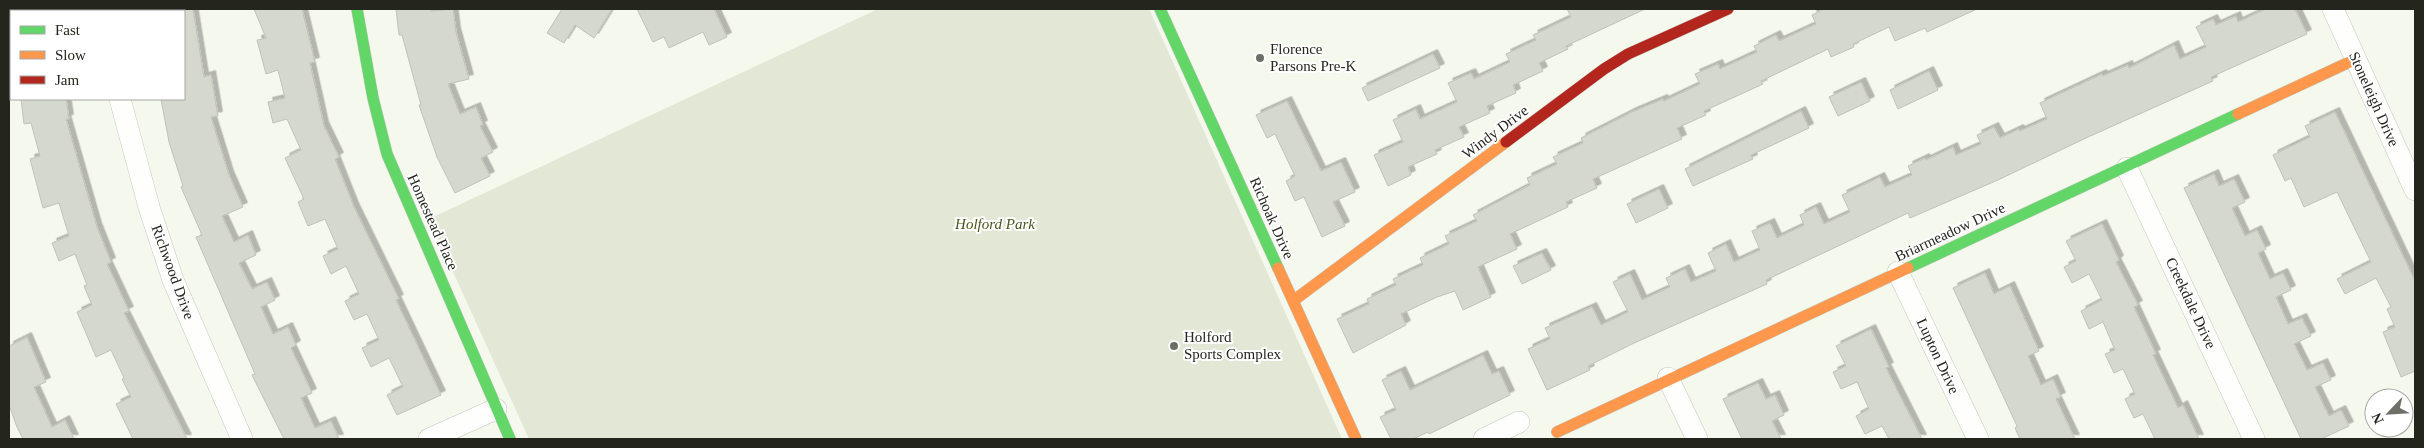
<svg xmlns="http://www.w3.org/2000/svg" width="2424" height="448" font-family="'Times New Roman',serif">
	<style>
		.green { fill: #e2e8d5 }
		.building { fill: #d5d8cc; stroke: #c0c2b9; filter: url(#shadow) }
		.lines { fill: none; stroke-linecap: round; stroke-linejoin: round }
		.street-casing { stroke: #c6c9c0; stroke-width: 22 }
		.fast-casing { stroke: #c6c9c0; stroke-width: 12 }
		.slow-casing { stroke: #c6c9c0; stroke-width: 12 }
		.jam-casing { stroke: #c6c9c0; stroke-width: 12 }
		.street { stroke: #fefefc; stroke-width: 21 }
		.fast { stroke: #63d668; stroke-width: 11 }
		.slow { stroke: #ff974d; stroke-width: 11 }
		.jam { stroke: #b3261e; stroke-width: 11 }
		.poi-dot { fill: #6d7066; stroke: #fff; stroke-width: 2 }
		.labels { text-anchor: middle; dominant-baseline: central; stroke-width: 4; stroke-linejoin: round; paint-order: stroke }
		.poi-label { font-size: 15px; fill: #24261e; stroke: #fff; text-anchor: start }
		.street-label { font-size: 15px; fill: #24261e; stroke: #fff }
		.park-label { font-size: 15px; font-style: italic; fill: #4a551d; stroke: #fff }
	</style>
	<defs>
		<filter id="shadow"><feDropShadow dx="4.5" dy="-4.5" stdDeviation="0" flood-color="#0004"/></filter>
	</defs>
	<rect width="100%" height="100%" fill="#f5f8ed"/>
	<path class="green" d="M878 9H1149L1342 439H529L429 219Z"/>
	<path class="building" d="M184 9H193L204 77 211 75 218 116 211 117 229 175 243 207 222 216 234 242 248 235 256 255 239 263 252 289 267 282 275 300 261 307 273 334 288 327 296 345 291 348 312 393 301 398 315 428 331 421 339 439H284L252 375 255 374 196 237 202 235 181 187 183 186 169 142 161 99H184Z
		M254 9H302L315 62 310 63 324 126 339 157 335 159 354 207 399 299 396 300 441 395 397 415 387 395 403 387 389 358 371 367 362 348 379 340 367 314 354 320 345 301 359 294 346 266 331 274 323 256 338 249 325 219 308 226 298 202 304 199 285 158 301 150 287 119 273 123 268 102 285 98 278 70 266 74 257 40 266 38Z
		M396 9H431V11L453 9 456 32 469 79 448 84 460 114 476 107 483 125 480 126 493 152 481 158 490 176 455 193 437 157 419 105H421L402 35H399Z
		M562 9H612L594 38 575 25 564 43 547 33Z
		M637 9H714L727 37 709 45 703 32 669 48 664 37 653 42Z
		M1567 9H1645L1566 46 1568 49 1539 63 1543 71 1513 85 1516 93 1487 106 1490 113 1459 127 1464 137 1435 150 1437 154 1408 167 1411 175 1388 186 1374 155 1403 142 1393 120 1416 109 1420 119 1457 102 1448 83 1471 73 1474 79 1510 62 1506 54 1536 40 1533 35 1571 17Z
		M1824 9H1977L1927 32 1925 28 1895 41 1889 27 1853 44 1854 47 1831 57 1828 49 1761 81 1763 84 1704 111 1706 115 1677 128 1682 139 1593 179 1597 188 1566 202 1568 207 1510 234 1517 249 1478 267 1491 297 1463 310 1455 291 1437 297 1401 314 1406 325 1353 353 1337 319 1369 304 1367 299 1396 285 1393 279 1423 265 1420 258 1449 244 1445 236 1477 221 1473 215 1530 185 1527 178 1557 164 1553 157 1583 143 1581 138 1632 112 1663 99 1664 101 1700 84 1695 74 1718 64 1720 69 1757 52 1754 46 1776 35 1779 41 1816 24 1812 15Z
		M2266 9H2295L2307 34 2211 77 2213 81 2086 138 1998 180 1910 218 1908 213 1853 239 1766 280 1767 284 1632 344 1588 366 1590 370 1547 390 1528 349 1550 339 1545 328 1592 307 1601 325 1628 312 1613 282 1630 274 1642 300 1670 287 1666 278 1685 269 1691 282 1716 271 1708 253 1726 244 1734 262 1760 250 1752 231 1770 223 1777 238 1804 225 1800 215 1816 207 1824 224 1850 212 1842 195 1880 177 1885 187 1912 175 1908 166 1925 158 1926 160 1953 147 1956 155 1981 144 1977 135 1994 127 2000 138 2019 129 2020 131 2047 119 2040 103 2102 74 2103 76 2128 65 2129 68 2174 45 2180 59 2206 47 2196 27 2213 19 2216 25 2236 16 2238 22Z
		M1433 54 1440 68 1368 101 1362 88Z
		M1929 71 1938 90 1898 109 1890 90Z
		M1861 82 1870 101 1838 116 1829 97Z
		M21 99H66L69 119H66L97 227 111 262 107 264 129 311 124 313 187 439H133L116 404 131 397 122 379 124 378 111 350 96 357 77 312 92 305 84 286 87 285 75 254 59 261 52 243 69 236 59 203 43 208 30 159 40 156 31 123 24 124Z
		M1287 101 1321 171 1341 162 1355 192 1333 202 1345 226 1322 237 1304 197 1295 201 1286 181 1295 176 1275 134 1267 138 1256 115Z
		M1801 111 1809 128 1751 155 1753 159 1693 186 1685 169Z
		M2335 112 2415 281V371L2401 377 2383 332 2395 327 2387 309 2391 307 2376 278 2345 294 2337 279 2371 262 2337 192 2304 207 2291 178 2285 181 2273 155 2310 137 2305 126Z
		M2214 174 2219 186 2234 179 2245 202 2232 208 2245 236 2257 230 2266 249 2258 253 2270 279 2283 273 2291 290 2276 297 2288 324 2302 318 2311 336 2294 344 2307 370 2323 363 2331 380 2315 387 2329 416 2341 410 2349 426 2321 439H2301L2184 188Z
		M1659 189 1668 208 1636 223 1627 204Z
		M2102 224 2119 260 2116 262 2138 305 2134 307 2156 354 2153 355 2178 408 2183 405 2199 439H2155L2143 414 2134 418 2125 399 2135 394 2123 369 2114 373 2105 354 2115 350 2103 322 2089 329 2081 311 2102 300 2089 274 2072 283 2064 267 2076 261 2066 241Z
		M1542 253 1551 270 1522 284 1513 266Z
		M1985 273 1994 294 2010 286 2039 351 2028 356 2041 385 2053 379 2061 397 2056 399 2075 439H2020L2015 428 2017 426 1953 288Z
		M1871 329 1889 367 1886 368 1922 439H1889L1882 426 1865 434 1856 416 1869 409 1857 382 1841 389 1833 372 1846 366 1836 346Z
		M27 337 46 382 34 387 52 427 65 420 74 439H23L17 427 9 405V346Z
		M1483 355 1492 374 1499 371 1510 395 1429 434 1428 432 1413 439H1391L1380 417 1396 410 1382 380 1401 371 1410 390Z
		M1758 383 1766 399 1775 395 1784 415 1772 421 1781 439H1742L1723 399Z"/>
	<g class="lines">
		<defs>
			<path id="street" d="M105 9V11
				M2333 9 2415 190
				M120 99 149 207 173 280 242 439
				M2127 168 2254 439
				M1898 272 1978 439
				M1668 378 1697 439
				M429 439 496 409
				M1484 439 1519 422"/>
			<path id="fast" d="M357 9 373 98 387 154 510 439
				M1160 9 1278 268
				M1908 268 2238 114"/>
			<path id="slow" d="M2238 114 2356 59
				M1278 268 1356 439
				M1293 301 1506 142
				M1557 432 1908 268"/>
			<path id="jam" d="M1506 142 1604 69 1628 54 1728 9"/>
		</defs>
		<use href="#street" class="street-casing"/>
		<use href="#fast" class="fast-casing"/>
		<use href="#slow" class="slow-casing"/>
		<use href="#jam" class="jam-casing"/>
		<use href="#street" class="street"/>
		<use href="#fast" class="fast"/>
		<use href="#slow" class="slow"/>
		<use href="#jam" class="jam"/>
	</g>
	<g class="poi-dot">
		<circle cx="1260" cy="58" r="5"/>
		<circle cx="1174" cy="346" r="5"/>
	</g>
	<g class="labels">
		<g class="poi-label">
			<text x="1270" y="49">Florence<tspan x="1270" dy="17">Parsons Pre-K</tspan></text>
			<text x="1184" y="337">Holford<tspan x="1184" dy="17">Sports Complex</tspan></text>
		</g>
		<g class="street-label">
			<text transform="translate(2374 99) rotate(66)">Stoneleigh Drive</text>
			<text transform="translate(1495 132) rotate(-37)">Windy Drive</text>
			<text transform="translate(1272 218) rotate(66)">Richoak Drive</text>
			<text transform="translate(433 222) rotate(66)">Homestead Place</text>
			<text transform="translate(1950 232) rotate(-25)">Briarmeadow Drive</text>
			<text transform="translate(173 272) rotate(70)">Richwood Drive</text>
			<text transform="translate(2191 303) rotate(65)">Creekdale Drive</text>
			<text transform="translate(1938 356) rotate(65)">Lupton Drive</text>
		</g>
		<g class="park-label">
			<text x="995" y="224">Holford Park</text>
		</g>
	</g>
	<rect width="2424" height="448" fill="none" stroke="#24261e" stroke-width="20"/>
	<rect x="10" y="10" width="175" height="90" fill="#ffffff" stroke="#a7a8a5"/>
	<rect x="20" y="26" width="25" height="8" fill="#63d668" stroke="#a7a8a5"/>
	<text x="55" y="35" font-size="15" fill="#24261e">Fast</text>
	<rect x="20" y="51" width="25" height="8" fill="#ff974d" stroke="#a7a8a5"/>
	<text x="55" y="60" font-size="15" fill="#24261e">Slow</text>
	<rect x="20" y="76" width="25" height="8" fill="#b3261e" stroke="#a7a8a5"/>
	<text x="55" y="85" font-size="15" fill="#24261e">Jam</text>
	<g transform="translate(2389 413) rotate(245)"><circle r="24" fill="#ffffff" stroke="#a7a8a5"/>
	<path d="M0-4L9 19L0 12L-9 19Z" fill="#6d7066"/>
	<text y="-8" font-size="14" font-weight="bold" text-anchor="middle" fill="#24261e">N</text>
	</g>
</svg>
